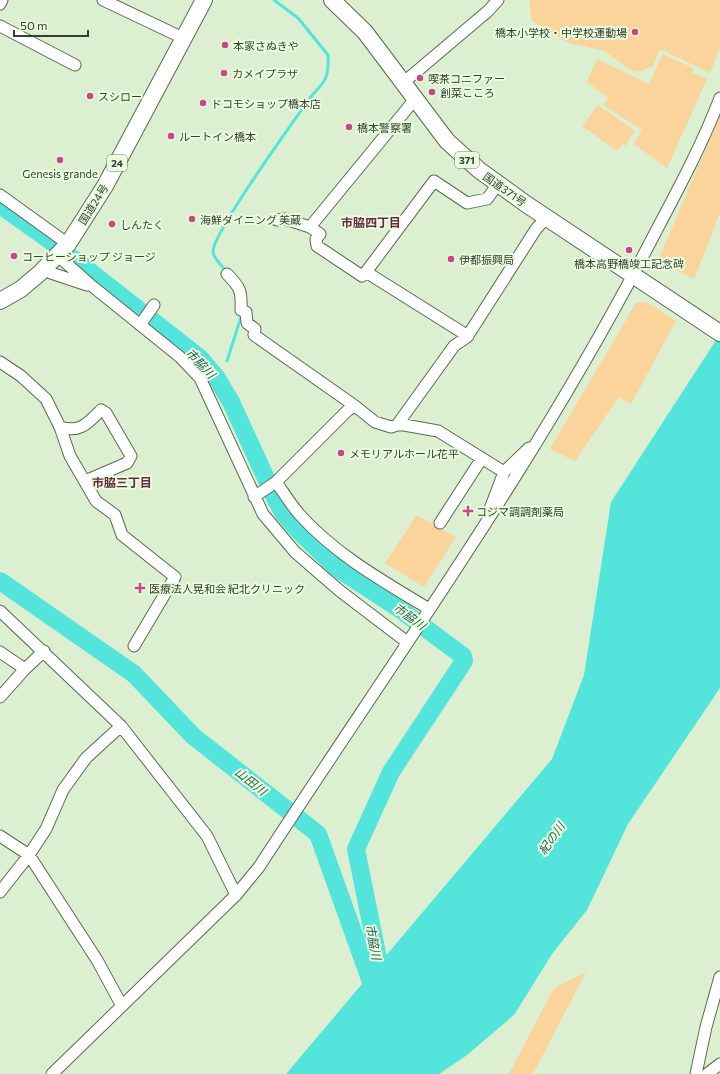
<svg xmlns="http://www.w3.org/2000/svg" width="720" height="1074" font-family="Commissioner,'Noto Sans JP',sans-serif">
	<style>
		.green { fill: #fad49b }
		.water { fill: #53e5db }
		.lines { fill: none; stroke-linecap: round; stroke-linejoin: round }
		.stream { stroke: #53e5db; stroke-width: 3 }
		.river { stroke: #53e5db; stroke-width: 18 }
		.minor-casing { stroke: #5a6a50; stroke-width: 13 }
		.highway-casing { stroke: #5a6a50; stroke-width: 18 }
		.minor { stroke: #fff; stroke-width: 11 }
		.highway { stroke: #fff; stroke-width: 16 }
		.poi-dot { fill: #cc4585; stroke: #e9fcdd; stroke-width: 1.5 }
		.labels { text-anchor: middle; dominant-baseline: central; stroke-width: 4; stroke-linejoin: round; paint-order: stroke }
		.shield { fill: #e9fcdd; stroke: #6c7866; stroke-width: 1 }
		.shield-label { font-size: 10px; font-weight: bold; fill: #373f33 }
		.poi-label { font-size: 11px; fill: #373f33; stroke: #e9fcdd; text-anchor: start }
		.street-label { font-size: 11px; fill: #373f33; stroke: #e9fcdd }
		.neighbourhood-label { font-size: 12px; font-weight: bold; fill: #6a2845; stroke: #e9fcdd }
		.water-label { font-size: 12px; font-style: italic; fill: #25615c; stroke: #e9fcdd }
	</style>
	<rect width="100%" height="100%" fill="#dcefd0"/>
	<path class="green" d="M529 0H720V48L710 73 660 49 652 67 637 72 628 69 605 51 569 43 532 21Z
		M663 54 693 68 692 73 707 79 667 168 634 144 642 130 603 105 608 98 587 82 597 59 649 84Z
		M598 105 635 131 625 146 622 144 617 151 582 126Z
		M720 115V213L694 279 658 261Z
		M647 302 676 321 631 404 619 397 575 461 550 449 636 303Z
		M417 515 456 537 424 587 385 563Z
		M586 972 533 1074H509L554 988Z"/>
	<path class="water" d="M720 334V688L628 824 587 910 552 954 514 1015 467 1055 439 1074H286L552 759 584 675 611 502Z"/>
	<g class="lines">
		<path class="stream" d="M227 272C222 266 214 259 213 252 212 234 295 119 310 98 314 92 322 86 325 79 329 73 328 62 328 55L298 18 274 0
			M227 361 241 317"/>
		<path class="river" d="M0 205 52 242
			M74 259 200 358 216 377 231 402 275 498 284 514 299 531 337 568 401 610 463 656 464 661 391 772 356 849 384 988
			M0 581 134 674 193 736 318 834 376 996"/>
		<defs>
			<path id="minor" d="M103 0 183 38
				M0 4 2 0
				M0 26 75 65
				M403 83 488 11 498 0
				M0 195 68 244
				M277 220 285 219 310 227 415 99
				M310 227 320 234 316 239 317 246 362 276 366 272 468 336
				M58 256 92 286 180 357 200 378 263 514 295 552 340 591 407 642
				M366 272 434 181 467 203 487 199 498 184
				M51 273 87 285
				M227 274C240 287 242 291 241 310L246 312 247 323 255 329 254 335 355 406 348 410 276 482 254 497
				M140 325 154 305
				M0 362 21 376 46 399 60 427 70 456 96 501 115 515 122 535 175 577 134 646
				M355 406 375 422 391 427 397 425H404L438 431 504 472
				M397 425 454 346 467 337 536 229 547 217
				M60 427C80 433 87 424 101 410L106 413 131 456 127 463 85 481
				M276 482C284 493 291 505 300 515 336 555 383 581 429 609
				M490 509 504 472 529 448
				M440 523 482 458
				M0 611 121 726 207 836 236 895
				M0 652 25 669
				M0 697 25 669 44 651
				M0 836 29 855 97 960 122 1006
				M0 892 29 855 46 829 63 790 86 758 121 726
				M52 1074 236 895 259 867C390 665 531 470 643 256 670 204 699 153 720 98
				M696 1074 706 1027 720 977
				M707 1074 720 1064"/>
			<path id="highway" d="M332 0 365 32 447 141 479 170 526 204 720 333
				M0 301 21 289 41 272 68 244 105 186 204 0"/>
		</defs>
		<use href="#minor" class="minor-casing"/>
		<use href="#highway" class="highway-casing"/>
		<use href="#minor" class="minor"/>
		<use href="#highway" class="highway"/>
	</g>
	<g class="poi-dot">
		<circle cx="635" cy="32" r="4"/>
		<circle cx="225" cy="45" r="4"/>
		<circle cx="224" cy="73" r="4"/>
		<circle cx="420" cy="78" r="4"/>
		<circle cx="432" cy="92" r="4"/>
		<circle cx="90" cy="96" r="4"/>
		<circle cx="203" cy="103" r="4"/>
		<circle cx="349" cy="127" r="4"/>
		<circle cx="171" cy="136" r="4"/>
		<circle cx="60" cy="160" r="4"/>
		<circle cx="192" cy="219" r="4"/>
		<circle cx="112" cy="224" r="4"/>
		<circle cx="629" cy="250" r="4"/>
		<circle cx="14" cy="256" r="4"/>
		<circle cx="451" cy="259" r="4"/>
		<circle cx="341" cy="453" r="4"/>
		<path d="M466 505h4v4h4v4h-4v4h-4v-4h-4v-4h4z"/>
		<path d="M138 582h4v4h4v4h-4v4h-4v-4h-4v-4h4z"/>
	</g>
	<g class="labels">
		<g class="shield">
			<rect x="455" y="152" width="24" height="16" rx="3"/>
			<rect x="107" y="155" width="20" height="16" rx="3"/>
		</g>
		<g class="shield-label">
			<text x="467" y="160">371</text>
			<text x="117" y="163">24</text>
		</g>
		<g class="poi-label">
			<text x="627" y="32" text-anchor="end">橋本小学校・中学校運動場</text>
			<text x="233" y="45">本家さぬきや</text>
			<text x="232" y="73">カメイプラザ</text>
			<text x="428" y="78">喫茶コニファー</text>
			<text x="440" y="92">創菜こころ</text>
			<text x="98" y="96">スシロー</text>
			<text x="211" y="103">ドコモショップ橋本店</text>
			<text x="357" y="127">橋本警察署</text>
			<text x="179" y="136">ルートイン橋本</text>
			<text x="60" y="173" text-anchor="middle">Genesis grande</text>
			<text x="200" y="219">海鮮ダイニング 美蔵</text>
			<text x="120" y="224">しんたく</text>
			<text x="22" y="256">コーヒーショップ ジョージ</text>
			<text x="459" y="259">伊都振興局</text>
			<text x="629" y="263" text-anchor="middle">橋本高野橋竣工記念碑</text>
			<text x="349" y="453">メモリアルホール花平</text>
			<text x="476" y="511">コジマ調調剤薬局</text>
			<text x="149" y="588">医療法人晃和会 紀北クリニック</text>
		</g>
		<g class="street-label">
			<text transform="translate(505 189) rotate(35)">国道371号</text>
			<text transform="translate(93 204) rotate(-58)">国道24号</text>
		</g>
		<g class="neighbourhood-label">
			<text x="371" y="222">市脇四丁目</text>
			<text x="122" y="482">市脇三丁目</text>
		</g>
		<g class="water-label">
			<text transform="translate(201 363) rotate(46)">市脇川</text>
			<text transform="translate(410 616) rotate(36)">市脇川</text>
			<text transform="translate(251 781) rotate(38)">山田川</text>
			<text transform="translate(551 838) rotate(-55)">紀の川</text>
			<text transform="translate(374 942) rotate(79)">市脇川</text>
		</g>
	</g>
	<path d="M14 30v6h74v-6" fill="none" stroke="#373f33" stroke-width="2"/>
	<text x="20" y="30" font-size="12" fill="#373f33" stroke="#e9fcdd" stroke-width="3" paint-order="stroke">50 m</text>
</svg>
